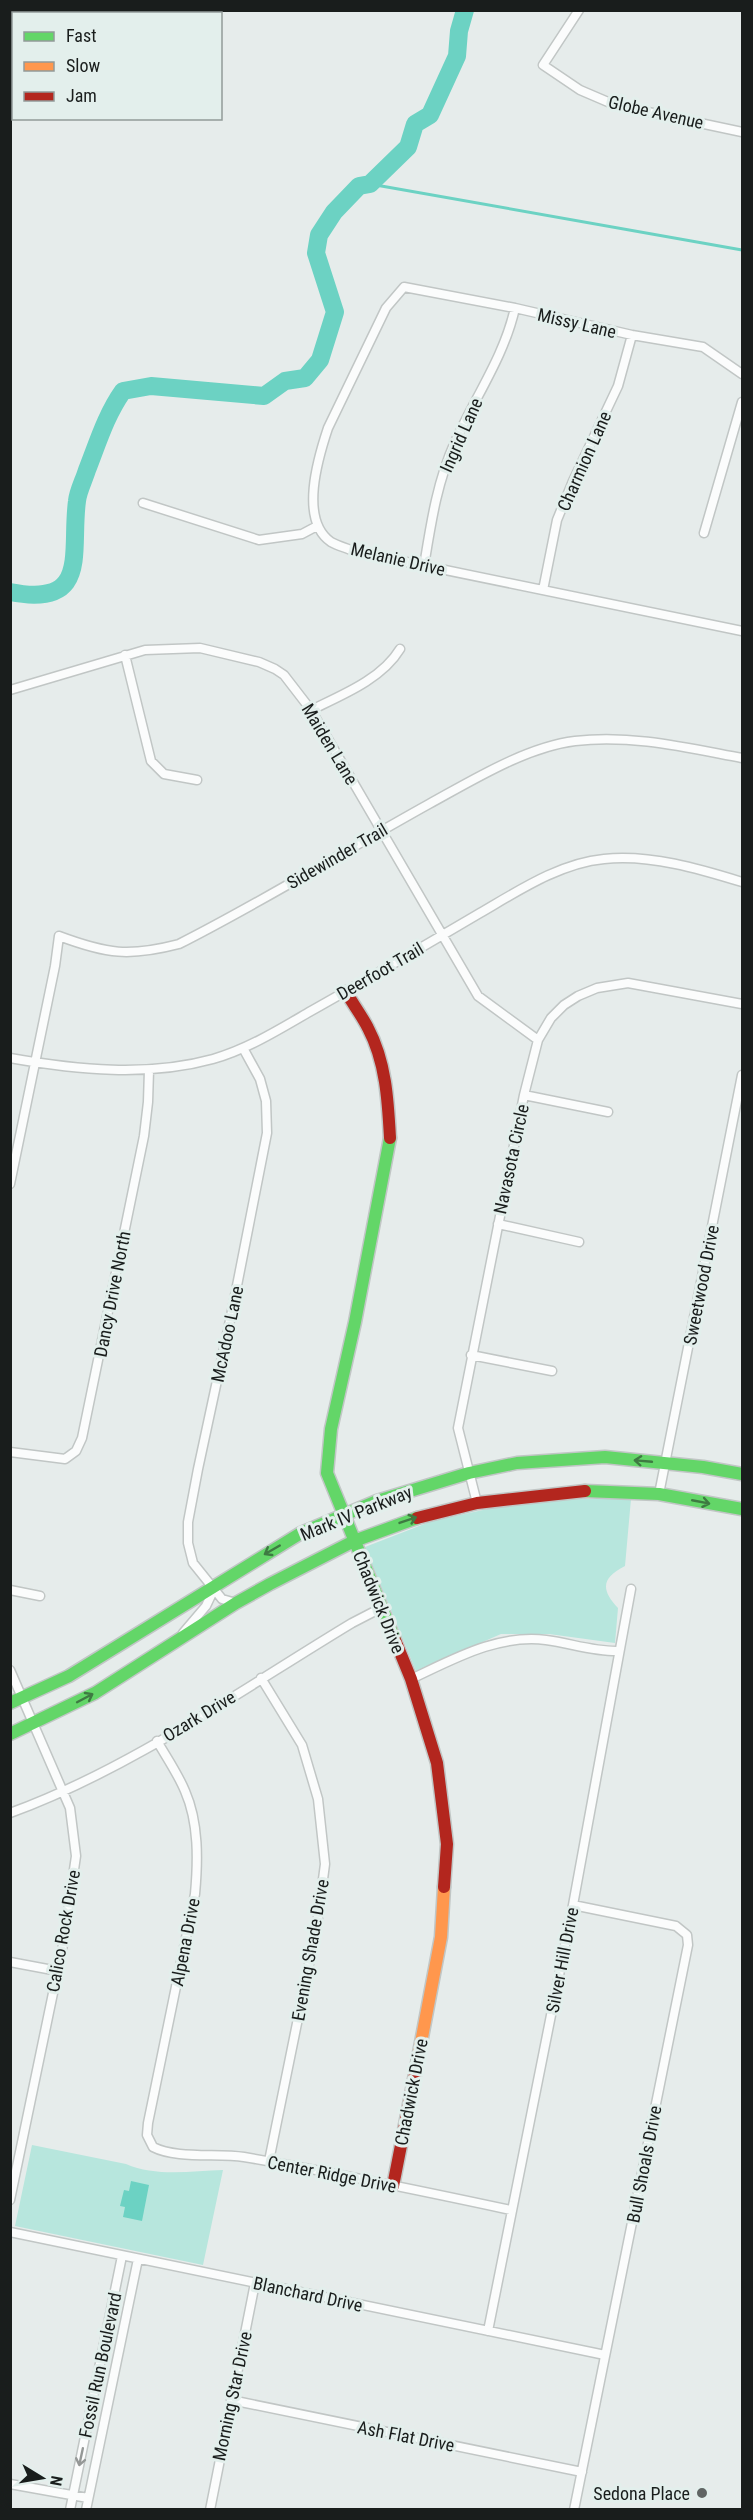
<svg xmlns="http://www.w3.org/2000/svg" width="753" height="2520" font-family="'Roboto Condensed',sans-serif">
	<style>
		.green { fill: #b7e6dd }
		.water { fill: #6cd2c3 }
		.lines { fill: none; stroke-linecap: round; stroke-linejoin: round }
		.stream { stroke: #6cd2c3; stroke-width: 3 }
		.river { stroke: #6cd2c3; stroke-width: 18 }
		.street-casing { stroke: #c1c6c5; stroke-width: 11 }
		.fast-casing { stroke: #c1c6c5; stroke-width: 15 }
		.slow-casing { stroke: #c1c6c5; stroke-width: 15 }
		.jam-casing { stroke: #c1c6c5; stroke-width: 15 }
		.street { stroke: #fbfcfc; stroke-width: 8 }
		.fast { stroke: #63d668; stroke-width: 12 }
		.slow { stroke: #ff974d; stroke-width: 12 }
		.jam { stroke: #b3261e; stroke-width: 12 }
		.oneway { stroke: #3e7a42 }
		.oneway2 { stroke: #959897 }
		.poi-dot { fill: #616564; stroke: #e3efec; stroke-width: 2 }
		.labels { text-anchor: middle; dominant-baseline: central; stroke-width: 6; stroke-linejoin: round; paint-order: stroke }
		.street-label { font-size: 18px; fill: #191d1c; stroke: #e3efec }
		.poi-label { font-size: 18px; fill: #191d1c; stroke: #e3efec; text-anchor: end }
	</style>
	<rect width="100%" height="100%" fill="#e6eceb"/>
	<path class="green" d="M572 1499H631L625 1566C601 1578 601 1590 618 1608L615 1643 549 1634H501L416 1671 365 1547 432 1521 497 1507Z
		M32 2145 126 2164C155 2177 192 2171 223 2170L203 2265 15 2226Z"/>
	<path class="water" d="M131 2181 149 2185 142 2221 123 2217 125 2207 120 2206 124 2190 129 2191Z"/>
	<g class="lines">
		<path class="stream" d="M370 184 742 250"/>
		<path class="river" d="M10 592C91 608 70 552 77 501 78 491 84 480 87 470 98 442 106 415 123 391L151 386 264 396 285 381 305 378 320 360 335 312 316 253 319 235 334 212 359 186 370 184 408 147 415 124 430 115 457 56 459 31 465 10"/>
		<defs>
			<path id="street" d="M579 10 543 65 580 90 615 105 742 132
				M742 374 703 347 632 335 515 308 404 287 386 308 328 428C318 458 299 520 331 542 338 546 347 548 353 551L742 631
				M143 503 259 540 302 534 317 526
				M704 533 742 402
				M424 566C431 523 437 482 455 442 475 397 504 357 515 308
				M543 590 557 520 573 481 618 386 632 335
				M125 655 151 761 164 774 197 780
				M10 690 145 650 200 648 259 662 275 669 284 675 311 710 478 996 538 1040
				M311 710C342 695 382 679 400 649
				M10 1058C77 1070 148 1077 213 1059 248 1049 280 1029 311 1011 368 979 424 946 480 913 518 891 560 863 604 859 650 854 700 869 742 882
				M524 1095 608 1112
				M10 1184 55 966 59 936C107 954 129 957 179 944 264 901 346 850 429 804 473 780 526 747 575 741 631 734 688 748 742 758
				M498 1224 579 1242
				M471 1355 552 1371
				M10 1452 65 1459 76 1451 82 1438 144 1136 148 1102 149 1070
				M659 1494 742 1075
				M477 1503 458 1428 524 1095 538 1040 551 1018 564 1005 578 996 597 988 628 983 742 1004
				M10 1590 40 1596
				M236 1603 222 1599 193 1563 188 1543V1522L198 1469 232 1311 267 1133 266 1101 260 1079 243 1048
				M183 1633 206 1606 215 1587
				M10 1670 70 1808 76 1856 63 1945 10 2200
				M261 1678 302 1745 318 1799 325 1864 317 1925 269 2161
				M411 1679C454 1659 497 1634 546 1640 570 1643 595 1652 619 1651
				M157 1741C167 1758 178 1774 185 1791 199 1823 198 1861 195 1894L148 2123 147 2135 153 2147C176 2159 217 2153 244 2157 333 2172 422 2191 511 2210
				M10 1813C129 1770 244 1688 352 1623L381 1608
				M573 1905 676 1926 687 1935 688 1945 574 2510
				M10 1962 58 1971
				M10 2232 605 2355
				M488 2331 573 1905 631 1589
				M231 2400 582 2472
				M10 2484 88 2498
				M70 2510 122 2256
				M86 2510 138 2259
				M210 2510 255 2283"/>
			<path id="fast" d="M390 1138 355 1322 331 1429 327 1473 395 1640
				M585 1491 659 1494 742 1509
				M10 1703 69 1676 301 1533 377 1501 469 1473 517 1463 605 1457 703 1467 742 1474
				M10 1734 95 1693 236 1603 270 1584 354 1541 417 1518"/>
			<path id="slow" d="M416 2069 441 1937 444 1887"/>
			<path id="jam" d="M346 992C353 1004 362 1016 368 1028 386 1062 388 1101 390 1138
				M417 1518 477 1503 585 1491
				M395 1640 411 1679 437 1763 447 1844 444 1887
				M393 2186 416 2069"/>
		</defs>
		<use href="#street" class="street-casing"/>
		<use href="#fast" class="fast-casing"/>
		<use href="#slow" class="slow-casing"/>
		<use href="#jam" class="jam-casing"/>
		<use href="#street" class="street"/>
		<use href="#fast" class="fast"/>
		<use href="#slow" class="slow"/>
		<use href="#jam" class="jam"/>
	</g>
	<defs><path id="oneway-shaft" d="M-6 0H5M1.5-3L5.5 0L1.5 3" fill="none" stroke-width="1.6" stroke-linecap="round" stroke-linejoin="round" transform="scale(1.5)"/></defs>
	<g class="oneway">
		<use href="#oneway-shaft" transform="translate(643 1461) rotate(-175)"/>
		<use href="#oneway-shaft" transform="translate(701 1502) rotate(11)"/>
		<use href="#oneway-shaft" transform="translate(408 1520) rotate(-19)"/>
		<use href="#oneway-shaft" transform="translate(272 1550) rotate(150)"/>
		<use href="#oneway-shaft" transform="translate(85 1698) rotate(-28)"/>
	</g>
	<use class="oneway2" href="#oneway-shaft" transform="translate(81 2457) rotate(102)"/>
	<circle class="poi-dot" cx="702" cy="2493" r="6"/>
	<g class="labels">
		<g class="street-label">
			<text transform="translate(656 112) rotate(13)">Globe Avenue</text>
			<text transform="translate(577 323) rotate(13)">Missy Lane</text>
			<text transform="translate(461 435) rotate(-66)">Ingrid Lane</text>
			<text transform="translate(584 461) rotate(-66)">Charmion Lane</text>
			<text transform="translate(398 559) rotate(13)">Melanie Drive</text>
			<text transform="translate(330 744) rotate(59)">Maiden Lane</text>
			<text transform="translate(337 856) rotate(-30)">Sidewinder Trail</text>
			<text transform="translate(380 971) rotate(-30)">Deerfoot Trail</text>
			<text transform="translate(511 1159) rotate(-78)">Navasota Circle</text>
			<text transform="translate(701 1285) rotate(-79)">Sweetwood Drive</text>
			<text transform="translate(112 1294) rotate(-79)">Dancy Drive North</text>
			<text transform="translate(227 1334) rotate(-78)">McAdoo Lane</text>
			<text transform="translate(356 1513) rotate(-22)">Mark IV Parkway</text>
			<text transform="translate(379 1602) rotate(68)">Chadwick Drive</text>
			<text transform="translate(199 1716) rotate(-31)">Ozark Drive</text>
			<text transform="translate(63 1931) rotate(-80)">Calico Rock Drive</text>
			<text transform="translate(185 1942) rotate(-79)">Alpena Drive</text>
			<text transform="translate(310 1950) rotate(-80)">Evening Shade Drive</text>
			<text transform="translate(562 1960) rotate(-79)">Silver Hill Drive</text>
			<text transform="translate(411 2092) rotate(-79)">Chadwick Drive</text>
			<text transform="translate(644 2164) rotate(-79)">Bull Shoals Drive</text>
			<text transform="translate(332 2174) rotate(11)">Center Ridge Drive</text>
			<text transform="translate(308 2294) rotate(12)">Blanchard Drive</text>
			<text transform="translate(100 2365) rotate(-78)">Fossil Run Boulevard</text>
			<text transform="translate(232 2396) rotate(-78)">Morning Star Drive</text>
			<text transform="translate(406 2436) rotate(11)">Ash Flat Drive</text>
		</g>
		<g class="poi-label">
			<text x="690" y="2493">Sedona Place</text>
		</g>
	</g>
	<rect width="753" height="2520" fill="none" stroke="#191d1c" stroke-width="24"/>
	<rect x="12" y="12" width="210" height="108" fill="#e3efec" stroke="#929b99" stroke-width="1.5"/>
	<rect x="24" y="32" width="30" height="9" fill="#63d668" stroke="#929b99" stroke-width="1.5"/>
	<text x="66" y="42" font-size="18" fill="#191d1c">Fast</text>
	<rect x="24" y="62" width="30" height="9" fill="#ff974d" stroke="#929b99" stroke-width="1.5"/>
	<text x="66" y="72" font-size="18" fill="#191d1c">Slow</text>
	<rect x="24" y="92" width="30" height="9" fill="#b3261e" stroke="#929b99" stroke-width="1.5"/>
	<text x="66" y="102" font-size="18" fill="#191d1c">Jam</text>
	<g transform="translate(42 2478) rotate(101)" stroke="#e3efec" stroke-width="4.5" paint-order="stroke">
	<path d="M0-4.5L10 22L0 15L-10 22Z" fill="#191d1c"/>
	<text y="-9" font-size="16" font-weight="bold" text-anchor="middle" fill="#191d1c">N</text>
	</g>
</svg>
